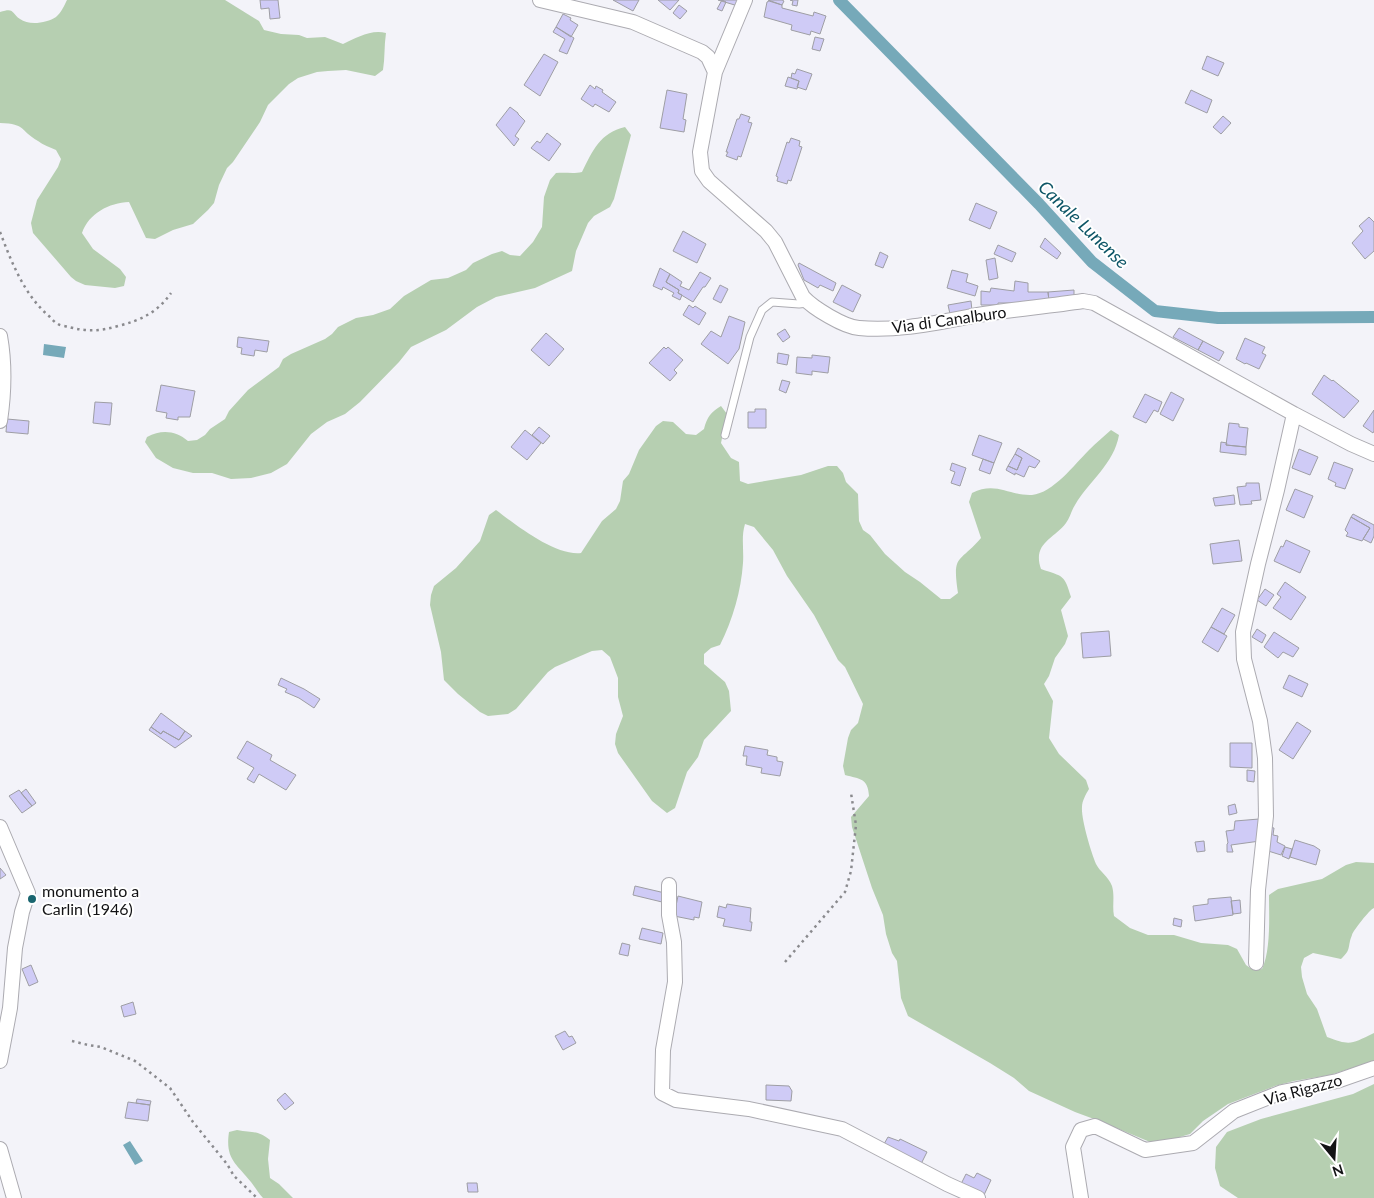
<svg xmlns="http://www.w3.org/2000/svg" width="1374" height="1198" font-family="Lato,sans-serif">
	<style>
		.green { fill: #b6cfb1 }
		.water { fill: #76a9b9 }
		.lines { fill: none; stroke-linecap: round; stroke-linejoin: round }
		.canal { stroke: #76a9b9; stroke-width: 12 }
		.building { fill: #cfcbf6; stroke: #9e9ea4 }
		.service-casing { stroke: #acabb1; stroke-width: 9 }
		.minor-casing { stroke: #acabb1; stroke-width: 16 }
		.path { stroke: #8a8a8e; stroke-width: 2.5; stroke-dasharray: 2.5 4; stroke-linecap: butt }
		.service { stroke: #fff; stroke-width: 7 }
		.minor { stroke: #fff; stroke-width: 14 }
		.poi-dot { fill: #19656f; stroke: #fff; stroke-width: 2 }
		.labels { text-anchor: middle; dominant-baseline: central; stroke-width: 4; stroke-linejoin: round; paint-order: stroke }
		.street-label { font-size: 16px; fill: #131315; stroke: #fff }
		.poi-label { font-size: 16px; fill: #131315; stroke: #fff; text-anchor: start }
		.water-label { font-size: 18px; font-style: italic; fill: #0d5566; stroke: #fff }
	</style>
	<rect width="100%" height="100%" fill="#f3f3f9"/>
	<path class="green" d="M67 0H225L259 21 264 30 281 34 299 35 307 38 325 37 343 44C356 38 371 29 386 33 384 46 385 58 383 70L375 76 346 70 328 71 317 72 298 78 289 84 268 105 260 122 233 162 227 168 219 185 214 203 208 210 193 224 173 230 155 239 146 238 129 202C109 203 89 213 82 233L93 249 120 269 126 277 124 286 115 288 85 285 76 281 71 277 33 233 31 223 37 200 58 167 61 159 56 150C50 147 43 145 38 141 19 130 27 124 0 123V12C15 7 11 13 20 19 29 26 47 23 56 17 61 13 64 6 67 0Z
		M625 127 631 135 614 199 610 207 594 216 588 223 576 251 572 271 535 288 496 297 477 307 446 330 411 347 399 362 360 402 345 414 327 422 311 434 287 464 271 473 251 478 231 479 212 473H193L173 468 156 458 145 442 147 437C162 429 176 431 188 441L197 440 205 435 210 429 225 419 229 411 248 390 279 367 283 359 291 354 325 339 332 334 338 327 356 318 373 315 390 309 404 296 431 280 448 278 466 270 473 263 492 254 502 251 510 255 520 256 533 242 542 227 544 197 550 180 556 173C566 172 573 174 582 172 593 150 600 133 625 127Z
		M721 406 727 414 721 443 731 458 739 462 740 481 748 484 801 475 828 466H837L843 473 846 482 858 494 859 521 863 530 870 535 885 554 905 572 920 582 941 599H950L958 593C952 553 959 564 981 538L969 502 972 493C996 481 1009 496 1032 495 1053 493 1074 465 1089 450 1096 443 1104 436 1111 430L1119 435C1114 464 1089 481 1075 505 1071 511 1070 518 1066 523 1054 539 1032 543 1041 569 1064 577 1064 574 1071 597L1061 610 1068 636 1065 644 1055 658 1049 676 1044 684 1053 701 1049 738 1059 754 1086 780 1089 789C1086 794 1082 801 1082 807 1081 819 1091 852 1096 864 1100 872 1108 876 1112 886 1115 896 1112 906 1114 916L1130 928 1148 935H1174L1201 943 1228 945 1237 949 1246 965 1253 970 1262 969C1271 950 1269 916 1269 895L1278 889 1322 879 1346 865 1356 862 1374 863V908C1370 909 1353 931 1352 935 1347 947 1352 949 1341 959L1313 953 1304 958 1301 967 1302 977 1307 994 1317 1009 1327 1037C1351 1046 1351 1044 1374 1033V1061L1330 1075 1294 1081 1275 1086 1228 1104 1203 1121 1190 1134 1170 1140 1150 1142 1102 1122 1075 1112 1029 1091 1014 1078 990 1063 908 1016 901 998 897 961 892 953 886 934 883 915 872 888 852 827 851 817 869 796C868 778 860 779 845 775L843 766 848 738 851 730 858 723 863 704 845 667 838 660 814 615 787 576 773 550 754 527 745 524C741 537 744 549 743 563 741 591 733 619 720 645L711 648 704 654V664L725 682 729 691 731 711 704 740 698 757 687 772 675 808 667 813 652 801 618 753 615 744 616 734 623 716 618 697V678L610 657 602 650 592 651 555 667 548 672 516 709 508 714 488 716 480 712 458 694 444 680 441 652 430 605 431 595 434 586 456 568 480 541 489 515 496 510C516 525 555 556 581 553L602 521 616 509 620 501 623 481 629 474 639 450 656 426 663 421 673 422 686 434 696 435 704 429C707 417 711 412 721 406Z
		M1374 1084V1198H1238L1220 1186 1215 1168 1216 1147 1227 1132 1261 1119 1353 1094Z
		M237 1130C252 1133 258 1130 270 1140L268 1159 270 1178 279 1184 293 1198H263C258 1193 255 1187 251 1182 236 1163 225 1159 229 1132Z"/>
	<path class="water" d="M44 344 66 347 64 358 43 355Z
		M130 1141 143 1161 135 1165 123 1145Z"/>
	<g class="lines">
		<path class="canal" d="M839 0 1039 204 1092 262 1155 311 1218 318 1374 317"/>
	</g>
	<path class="building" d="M260 0H278L280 18 270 19 269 8 261 9Z
		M613 0H639L633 11Z
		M658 0H679L670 10Z
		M718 0H740L738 6Z
		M722 0 726 2 722 11 717 9Z
		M768 0H782L784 1 782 5Z
		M790 0H798L797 6 792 5 793 1Z
		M769 1 782 5V8L813 16 814 12 826 16 820 34 811 31 810 35 791 30 792 25 764 17 767 2Z
		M679 5 687 11 680 19 673 13Z
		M563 14 571 18 570 20 578 25 571 37 556 27Z
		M556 27 574 38 567 54 559 51 565 39 553 32Z
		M815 37 824 39 820 51 812 49Z
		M544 54 558 62 540 96 524 85Z
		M1207 56 1224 63 1218 76 1202 69Z
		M797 69 812 74 806 90 797 87 799 81 791 78 792 73 795 74Z
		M788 77 799 81 797 89 785 86Z
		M590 85 595 89 596 86 603 90 602 92 616 102 609 112 595 104 593 107 581 99Z
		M667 90 687 94 683 119 686 120 684 132 660 128Z
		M1191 90 1212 100 1207 113 1185 103Z
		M510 107 518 113V114L525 121 515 136 519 139 514 146 496 125Z
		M741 114 750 117 748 122 752 123 741 157 738 156 737 160 726 156 728 152H726L737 119H739Z
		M1223 116 1231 123 1221 134 1213 127Z
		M547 133 561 144 549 161 531 148 537 141 540 143Z
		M791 138 800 141 799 146 802 147 791 181 788 180 787 184 777 181 778 177 776 176 787 142 789 143Z
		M976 203 997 212 990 229 969 220Z
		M1369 217 1374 222V251L1365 259 1352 243 1363 231 1359 226Z
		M683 231 706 244 697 263 673 251Z
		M1045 238 1061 253 1057 259 1040 247Z
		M998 245 1016 253 1012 262 994 254Z
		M880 252 888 256 883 268 875 265Z
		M995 258 998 278 989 280 986 260Z
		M799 263 836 283 833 291 820 285 818 288 804 280 798 265Z
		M660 268 670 274 666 282 679 290 678 293 682 295 680 300 672 296 674 293 663 287 662 290 653 286Z
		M952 270 968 274 966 282 978 286 975 296 947 288Z
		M700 272 711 278 705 287H703L693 302 678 293 679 290 666 282 670 274 682 282 680 286 689 290Z
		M1015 281 1028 283V292H1048L1049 301 1032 303H998V305H981V291L990 292 991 288 1014 291Z
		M720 285 728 289 721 303 713 299Z
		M842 285 861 295 853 312 833 302Z
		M1074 290V297L1049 301 1048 292Z
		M971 301 972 311 950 314 948 305Z
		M689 305 693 308 695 306 706 313 699 325 683 315Z
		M729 316 745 322 739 349 728 364 701 344 711 331 721 337Z
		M1179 328 1203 341 1198 350 1173 337Z
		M785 329 790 337 783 342 777 334Z
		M546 333 564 349 549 366 531 350Z
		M238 337 269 341 267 352 255 350 254 356 241 354 242 348 237 347Z
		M1245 338 1265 347 1262 353 1266 355 1259 369 1246 363 1245 364 1236 359Z
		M1203 341 1224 352 1219 361 1198 350Z
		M664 347 666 349 668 347 683 360 674 370 677 373 670 381 649 363Z
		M778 353 789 355 787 365 777 363Z
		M812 355 830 357 828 373 812 371V375L796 373 797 357 812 358Z
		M1324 375 1332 381 1333 380 1359 401 1344 418 1312 394Z
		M782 380 790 382 786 393 779 390Z
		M161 385 195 391 190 417H178V420L166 418 167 413 156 411Z
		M1171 392 1184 399 1173 421 1160 414Z
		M1145 394 1162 402 1158 412 1154 410 1146 423 1133 417Z
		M95 402 112 403 110 425 93 423Z
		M755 409H766V428H748V412H755Z
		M1374 410V431L1373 433 1363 426Z
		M7 419 29 421 28 434 6 432Z
		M1229 423 1239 424V427L1248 428 1246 447 1226 445Z
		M539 427 550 436 543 444 532 435Z
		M525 430 541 443 527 460 511 447Z
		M979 435 1002 443 994 463 972 455Z
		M1221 442 1227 443 1226 445 1246 447V455L1220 452Z
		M1018 448 1040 461 1035 468 1029 466 1024 477 1015 473V475L1006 470 1008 466 1017 470 1022 458 1015 454Z
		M1299 449 1318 457 1310 475 1292 468Z
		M1015 454 1022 458 1017 470 1008 466Z
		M983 459 994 463 990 474 979 470Z
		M1334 462 1353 469 1345 489 1335 486 1336 483 1328 479Z
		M952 463 966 468 960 486 951 483 955 472 950 470Z
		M1246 483H1259L1261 500 1251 501 1252 504 1240 505 1237 487 1246 486Z
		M1295 489 1313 496 1304 518 1286 510Z
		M1234 495 1235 504 1215 506 1213 498Z
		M1353 514 1374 525V536L1371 543 1363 539 1370 528 1351 517Z
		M1351 517 1370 528 1362 541 1346 536 1348 533 1345 530Z
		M1239 540 1242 561 1213 564 1210 544Z
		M1286 540 1310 551 1300 573 1274 561 1281 546 1283 547Z
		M1285 582 1306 597 1291 620 1273 608 1281 597 1277 594Z
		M1265 589 1274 595 1266 606 1257 600Z
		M1222 608 1235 615 1224 634 1211 627Z
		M1211 627 1227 636 1218 652 1202 642Z
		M1257 629 1266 635 1262 643 1252 637Z
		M1109 631 1111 656 1083 658 1081 633Z
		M1274 632 1299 648 1293 657 1283 652 1278 658 1264 647Z
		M1289 675 1308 684 1302 697 1283 688Z
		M281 678 304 689 320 699 314 708 299 698 285 692 287 689 278 685Z
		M161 713 185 731 179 740 163 731 161 734 151 727Z
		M1297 722 1311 731 1293 759 1279 750Z
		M151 727 161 734 163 731 179 740 185 731 192 736 175 748 149 730Z
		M247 741 272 755 270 760 296 775 286 790 259 774 254 783 247 779 254 768 237 758Z
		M1230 743H1252V768L1230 767Z
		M745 746 768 750 767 755 777 757V761L783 762 780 776 761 773 762 768 746 765 747 756H743Z
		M1247 770 1255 771 1254 782 1247 781Z
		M26 789 36 803 32 806 21 793Z
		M19 790 32 806 22 813 9 796Z
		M1235 804 1237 813 1229 815 1228 806Z
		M1259 819 1260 841 1231 845 1233 852H1227V844L1228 843 1226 831 1234 830 1235 821Z
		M1268 827 1274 828 1273 835 1278 836 1277 842 1285 846 1281 855 1265 850Z
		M1295 840 1314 846 1320 850 1316 865 1290 857Z
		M1204 841 1205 851 1197 852 1195 842Z
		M1285 847 1292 849 1289 859 1282 856Z
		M0 868 6 875 0 879Z
		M635 886 665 893 662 902 633 895Z
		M678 896 702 902 699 918 694 917V920L674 916Z
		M1231 897 1233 915 1195 921 1193 906 1208 904V899Z
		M1240 900 1241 913 1233 914 1231 901Z
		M727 904 751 908 750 922H752L751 931 723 926 725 919 717 917 719 906 726 908Z
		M1174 918 1182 920 1181 927 1173 925Z
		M642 928 663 933 661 944 639 939Z
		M622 943 630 945 628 956 619 954Z
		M31 965 38 982 29 986 22 969Z
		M133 1002 136 1014 124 1017 121 1006Z
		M565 1031 569 1037 572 1036 576 1043 563 1050 555 1036Z
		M766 1085 789 1086 792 1091 791 1101 766 1100Z
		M285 1093 294 1103 285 1110 277 1100Z
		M137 1099 151 1101 150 1105 136 1103Z
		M128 1102 150 1105 148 1121 125 1118Z
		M888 1137 899 1141 900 1139 927 1152 921 1164 884 1144Z
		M977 1173 991 1180 984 1195 961 1184 966 1174 974 1178Z
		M467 1183H477L478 1192H468Z"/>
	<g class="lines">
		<defs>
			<path id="service" d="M725 435 750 337 762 310 772 302 799 304 808 303"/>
			<path id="minor" d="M540 0 633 22 702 52 708 57 715 72 700 152 702 171 709 181 766 231 775 242 803 297C813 308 844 327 859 328 901 332 943 321 984 314 1017 309 1050 306 1083 301L1094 303 1294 414 1351 444 1374 454
				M715 72 745 0
				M0 336C5 364 4 394 0 421
				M0 827 28 893 22 912 15 948 10 1008 0 1061
				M669 885V915L674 942 675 982 663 1050 662 1093 676 1100 749 1109 842 1129 947 1184 978 1198
				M1256 963 1258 890 1266 816 1265 758 1260 721 1244 659 1243 632 1258 564 1277 490 1294 414
				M0 1149 14 1198
				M1081 1198 1073 1147 1081 1130 1095 1126 1145 1150 1193 1143 1234 1111 1282 1092 1337 1081 1374 1068"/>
		</defs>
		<use href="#service" class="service-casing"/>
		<use href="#minor" class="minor-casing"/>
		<path class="path" d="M0 232C12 263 24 295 50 317 52 319 55 323 58 324 61 326 66 326 69 327 87 332 101 331 118 326 141 320 157 313 171 293
			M785 962 845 892 851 871 856 825 851 793
			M72 1041 88 1045 101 1047 135 1061 170 1088 193 1122 227 1164 234 1176 257 1198"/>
		<use href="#service" class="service"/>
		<use href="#minor" class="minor"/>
	</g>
	<circle class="poi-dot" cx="32" cy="899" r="5"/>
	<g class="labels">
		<g class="street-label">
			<text transform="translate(949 319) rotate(-8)">Via di Canalburo</text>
			<text transform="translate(1303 1089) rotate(-15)">Via Rigazzo</text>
		</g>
		<g class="poi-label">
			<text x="42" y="890">monumento a<tspan x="42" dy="18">Carlin (1946)</tspan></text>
		</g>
		<g class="water-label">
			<text transform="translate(1084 224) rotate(44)">Canale Lunense</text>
		</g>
	</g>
	<g transform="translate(1334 1158) rotate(162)" stroke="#ffffff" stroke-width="4" paint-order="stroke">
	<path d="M0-4L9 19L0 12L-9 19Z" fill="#131315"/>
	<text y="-8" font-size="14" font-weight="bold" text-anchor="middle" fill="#131315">N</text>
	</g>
</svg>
